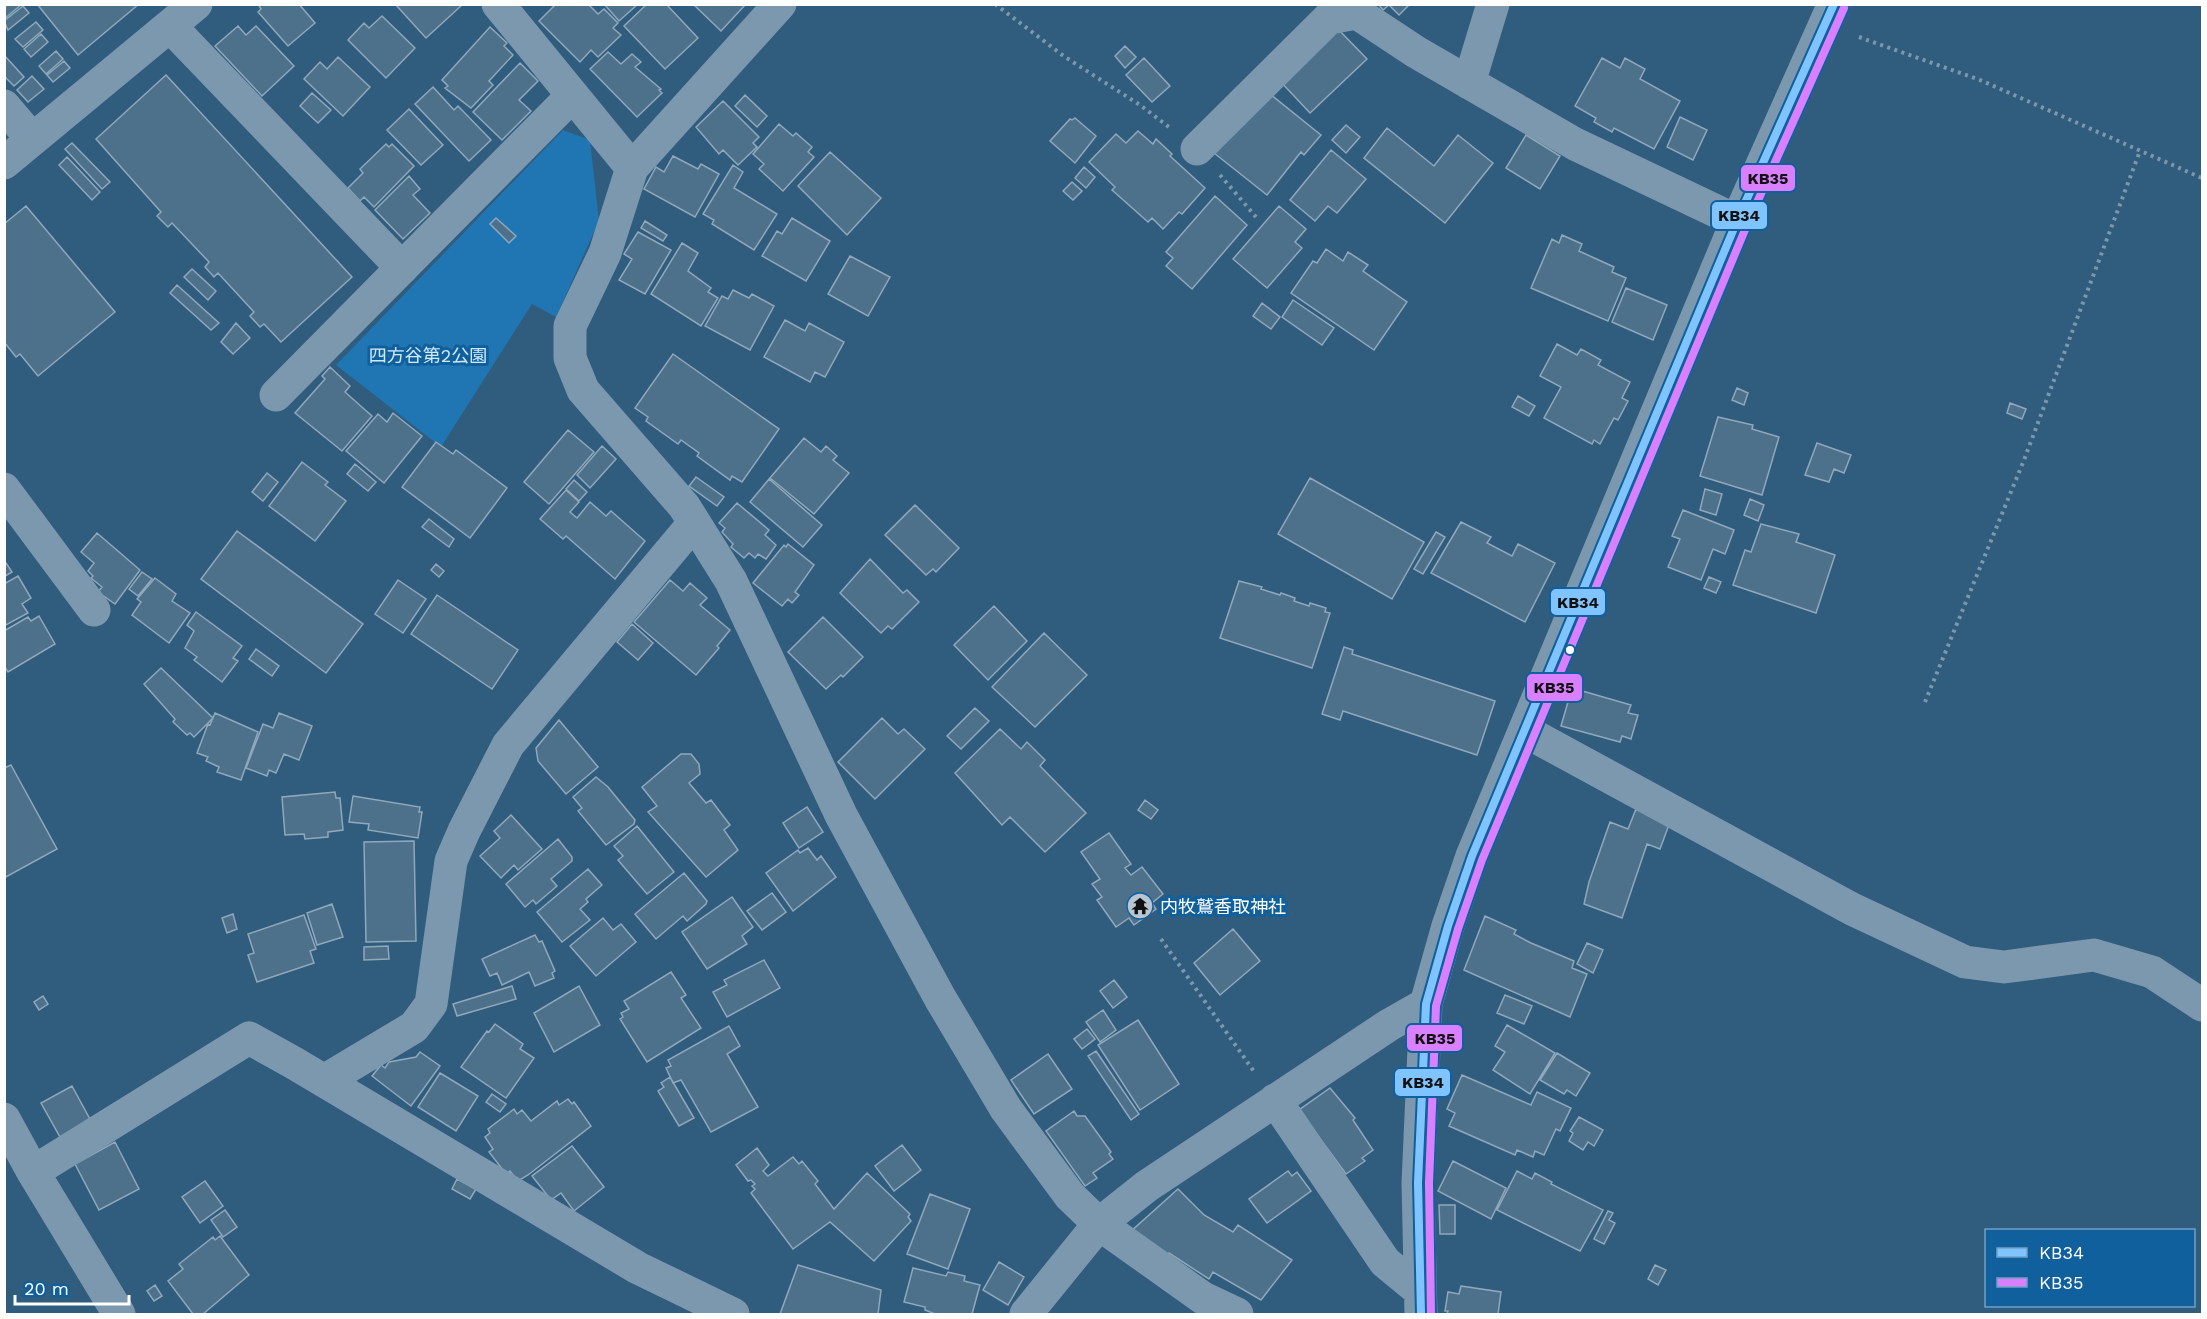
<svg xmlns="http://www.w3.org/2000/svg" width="2207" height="1319" font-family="'Work Sans','Noto Sans JP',sans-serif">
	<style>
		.green { fill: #2075b3 }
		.building { fill: #4e718b; stroke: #90a8bb; stroke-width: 1.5 }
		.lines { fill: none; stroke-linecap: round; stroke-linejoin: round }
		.path { stroke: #7b98ae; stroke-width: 4; stroke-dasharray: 3 4.5; stroke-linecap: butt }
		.minor { stroke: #7b98ae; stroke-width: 33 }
		.bus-1-casing { stroke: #10609d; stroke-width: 12 }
		.bus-2-casing { stroke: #10609d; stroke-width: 12 }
		.bus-1 { stroke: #80c4ff; stroke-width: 8 }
		.bus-2 { stroke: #d880ff; stroke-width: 8 }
		.bus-dot { fill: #fff; stroke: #10609d; stroke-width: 2 }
		.labels { text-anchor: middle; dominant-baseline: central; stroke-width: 6; stroke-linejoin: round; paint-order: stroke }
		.park-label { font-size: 18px; fill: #ceeafe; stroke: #10609d }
		.poi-label { font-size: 18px; fill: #fff; stroke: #10609d; text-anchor: start }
		.line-badge { stroke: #10609d; stroke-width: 2 }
		.pale-badge-label { font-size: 16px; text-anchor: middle; font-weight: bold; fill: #111 }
	</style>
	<rect width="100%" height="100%" fill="#305c7d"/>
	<path class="green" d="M563 130 590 140 599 221 556 317 532 304 441 447 336 365Z"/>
	<path class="building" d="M6 4H22L4 19Z
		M37 4H139L78 55Z
		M258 4H299L315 23 288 46 258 12 261 9Z
		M395 4H462V5L426 38Z
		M556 4H588L598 14 604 9 618 23 613 28 621 35 598 57 591 50 580 62 539 21Z
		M604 4H638L619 21Z
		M647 4H666L698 38 665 69 624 26Z
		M693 4H746L721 31Z
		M1378 4H1410L1399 15 1389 5 1383 10Z
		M23 6 29 13 8 30 4 21Z
		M382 16 415 48 386 78 348 40 364 23 369 28Z
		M36 22 43 30 23 47 15 39Z
		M238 26 246 35 256 26 294 66 262 96 215 46Z
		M1335 26 1367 59 1310 113 1279 80Z
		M490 27 507 43 504 46 513 55 489 81 493 85 471 108 445 88 448 86 442 80Z
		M41 34 48 42 31 57 24 49Z
		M1125 46 1136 57 1125 68 1115 56Z
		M56 51 63 59 46 74 39 66Z
		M608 52 621 64 632 54 641 62 635 67 661 89 659 90 662 93 637 117 590 69Z
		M4 55 24 77 14 86 4 76Z
		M338 57 370 87 343 116 304 79 320 62 327 69Z
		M1144 58 1170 86 1152 102 1126 75Z
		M1602 58 1620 68 1625 58 1645 69 1640 79 1680 101 1654 149 1614 128 1612 132 1594 122 1596 118 1575 106Z
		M64 61 70 68 53 82 47 75Z
		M520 63 538 81 519 100 531 111 502 140 473 112Z
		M166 75 352 277 281 342 264 324 260 327 250 316 254 312 218 273 214 277 205 267 209 262 172 223 168 227 157 216 161 212 96 139Z
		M32 76 44 89 28 102 17 90Z
		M433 87 454 110 458 106 491 140 469 161 415 104Z
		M1265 90 1321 135 1304 155 1301 152 1267 195 1214 153Z
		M312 93 331 110 318 123 300 106Z
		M745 95 767 116 757 127 735 106Z
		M723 101 759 137 753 143 757 147 738 165 723 150 719 154 696 127Z
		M409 109 443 145 421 165 387 130Z
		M1680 117 1707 130 1693 160 1667 147Z
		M1075 118 1096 136 1075 163 1050 141 1070 119 1072 120Z
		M779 124 793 136 796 133 812 147 808 152 814 157 783 191 759 169 764 164 753 154Z
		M1346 125 1360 137 1346 153 1332 140Z
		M1387 128 1434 166 1458 135 1493 163 1445 223 1364 158Z
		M1138 131 1153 144 1156 139 1172 154 1170 156 1205 188 1182 214 1179 212 1163 229 1152 218 1148 222 1112 190 1115 187 1089 162 1116 134 1126 143Z
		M1526 135 1560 156 1540 189 1506 168Z
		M72 143 110 182 102 189 65 149Z
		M386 144 389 147 392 144 414 166 374 207 364 197 360 201 348 188 363 173 360 169Z
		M1331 150 1366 179 1337 213 1328 206 1315 221 1290 200Z
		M830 152 881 198 847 235 798 186Z
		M673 156 698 169 701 164 719 174 695 217 644 189 656 167 664 172Z
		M67 157 100 192 92 200 59 165Z
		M733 165 743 172 734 188 777 214 754 250 712 224 714 220 703 214Z
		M1084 167 1095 177 1086 188 1075 178Z
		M409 176 420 189 413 195 430 213 403 239 375 210Z
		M1072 182 1082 191 1073 200 1063 191Z
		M1215 196 1247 225 1192 289 1166 266 1173 258 1166 252Z
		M26 206 115 312 38 376 20 354 16 357 4 342V224Z
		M1279 206 1306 229 1295 242 1302 248 1267 288 1233 259Z
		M496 218 516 236 509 243 490 224Z
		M792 218 830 241 806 281 762 256 777 231 782 234Z
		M645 221 667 235 663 241 641 228Z
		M638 232 671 250 645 294 619 280 632 259 624 254Z
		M1562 235 1582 244 1579 251 1614 267 1612 272 1626 278 1608 321 1531 288 1552 239 1559 243Z
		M682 243 698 253 688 271 711 288 708 292 718 298 701 326 651 294Z
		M1326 249 1343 261 1348 252 1368 265 1363 271 1407 302 1374 350 1291 293 1313 261 1317 263Z
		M850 256 890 277 868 316 828 294Z
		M192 269 216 291 208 300 184 277Z
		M177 285 219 323 211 330 170 293Z
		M1626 288 1667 305 1653 340 1612 322Z
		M733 290 749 298 752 294 774 306 750 350 705 326 722 296 728 299Z
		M1293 300 1334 328 1322 345 1282 317Z
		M1262 303 1280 317 1271 329 1253 316Z
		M785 320 805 331 809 323 844 342 825 377 815 372 810 382 764 357Z
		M236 323 250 338 233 354 221 342Z
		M1557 344 1577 355 1581 349 1601 360 1598 365 1630 382 1622 398 1628 401 1618 420 1614 418 1600 444 1594 440 1592 444 1544 418 1561 387 1540 376Z
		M673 354 779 429 742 482 732 476 730 480 697 456 699 453 681 440 678 444 646 421 648 417 635 408Z
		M330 367 350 386 345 392 372 416 342 451 295 413 325 379 322 376Z
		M1737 388 1748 393 1744 405 1732 400Z
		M1518 396 1535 406 1529 416 1512 407Z
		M2010 403 2026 409 2022 419 2007 413Z
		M393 413 422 436 384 483 346 451 378 414 387 422Z
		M1718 417 1753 425 1752 429 1779 437 1762 495 1700 476Z
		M568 430 594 452 549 504 524 482Z
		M804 438 821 452 826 446 837 456 833 460 849 473 814 514 770 478Z
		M436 442 453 454 456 450 507 488 470 538 402 487Z
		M1817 443 1851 455 1844 473 1834 469 1829 482 1805 475Z
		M602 446 616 459 590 488 577 475Z
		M302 462 328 482 325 485 346 501 315 541 269 506Z
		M355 464 376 482 368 491 347 474Z
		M267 473 278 482 263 501 252 492Z
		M696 477 724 497 717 506 689 486Z
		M1310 478 1424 542 1392 599 1278 534Z
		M769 479 822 525 803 547 750 502Z
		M574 480 587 492 579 501 566 489Z
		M1705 489 1722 494 1716 515 1700 510Z
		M566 490 579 502 570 512 577 518 590 502 606 516 611 511 645 541 615 579 566 536 563 539 540 519Z
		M1750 499 1764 505 1758 521 1744 515Z
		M737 503 769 530 765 535 776 545 766 559 758 554 755 558 749 553 744 558 731 547 733 544 722 532 725 528 719 523Z
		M915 505 959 548 936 572 933 569 926 575 885 535Z
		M1683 510 1734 530 1725 554 1713 549 1701 580 1668 567 1680 539 1672 536Z
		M429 519 454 539 449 547 422 527Z
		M1461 522 1491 537 1487 543 1512 556 1518 544 1555 563 1525 622 1431 573Z
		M1761 524 1799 534 1796 542 1835 555 1816 613 1733 585 1745 550 1751 552Z
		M237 531 363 624 326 673 201 579Z
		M1436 532 1445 537 1423 574 1414 569Z
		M97 533 140 570 115 604 98 592 102 587 91 578 93 576 88 571 94 563 81 552Z
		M788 544 814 565 795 592 799 595 792 603 788 599 782 606 753 583 784 545 786 547Z
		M870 559 903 593 907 590 919 602 892 629 888 626 881 633 840 593Z
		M4 560 12 572 4 577Z
		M436 564 444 571 439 577 431 570Z
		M142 572 152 579 138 596 129 589Z
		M18 576 31 598 22 604 28 613 4 626V584Z
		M1709 577 1721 582 1716 593 1704 588Z
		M155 578 176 594 172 601 190 613 169 643 132 615 141 602 137 599Z
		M398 580 426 599 403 633 375 614Z
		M670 580 683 591 690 583 707 598 700 605 730 630 717 646 719 648 696 675 634 622Z
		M1239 581 1262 587 1261 589 1280 595 1281 593 1295 598 1294 601 1309 606 1310 603 1326 608 1325 612 1330 613 1312 668 1220 638Z
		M437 595 518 650 492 689 411 634Z
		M994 606 1027 641 988 680 954 645Z
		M196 612 242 646 233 658 238 661 222 682 194 660 197 657 185 648 194 631 187 625Z
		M39 616 55 644 8 672 4 666V631L28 617 31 621Z
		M823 617 863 657 843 677 841 675 826 689 788 652Z
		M632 624 653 643 638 660 617 642Z
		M1044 633 1087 675 1035 727 992 687Z
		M1344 647 1353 650 1352 654 1495 701 1477 755 1343 711 1340 720 1322 714Z
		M256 649 279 666 272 676 249 659Z
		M161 668 213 718 194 737 190 733 187 735 173 722 175 719 144 684Z
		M1572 688 1631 705 1628 713 1638 715 1631 739 1622 736 1620 742 1561 726Z
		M975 708 989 721 961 749 947 736Z
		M215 713 258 732 241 780 217 772 219 767 206 761 208 757 197 753 208 724 210 725Z
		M279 713 312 726 299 760 284 754 276 773 269 770 267 776 246 768 263 724 273 728Z
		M882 718 898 734 904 729 925 749 875 799 838 762Z
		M559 720 598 767 566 794 538 761 536 748Z
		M1000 729 1021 749 1027 742 1045 760 1040 766 1086 813 1045 852 1010 817 1002 825 955 773Z
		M681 754H691L699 764 700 774 689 783 706 803 711 800 730 825 724 830 738 850 706 877 648 812 657 806 642 787Z
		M11 765 57 849 4 878V768Z
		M596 777 608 787 635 820 634 824 606 845 578 811 582 808 573 797Z
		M335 792 336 798H340L343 830 328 832V837L305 839 304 834 285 835 282 797Z
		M353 796 420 807 419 812H422L418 838 368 830 369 824 349 822Z
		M1145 800 1158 810 1151 819 1138 810Z
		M807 807 823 832 799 848 783 823Z
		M1636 809 1670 822 1660 849 1647 844 1622 918 1584 904 1589 882 1610 822 1628 829Z
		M511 815 542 849 518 870 514 865 501 878 480 856 500 838 494 831Z
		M637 826 674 872 647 894 618 860 623 856 614 846Z
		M1109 833 1131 864 1125 868 1131 875 1142 867 1163 894 1152 903 1156 909 1134 925 1129 918 1116 927 1097 900 1102 897 1092 884 1100 879 1081 852Z
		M558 839 572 857V861L551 879 557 886 536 904 533 900 525 907 506 884Z
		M414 841 416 941 366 942 364 842Z
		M808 848 817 860 821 856 836 877 793 911 766 873 798 850 800 853Z
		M588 869 602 885 586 899 588 902 580 909 590 920 562 942 537 912Z
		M684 873 707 901 706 904 687 921 683 916 656 939 635 914Z
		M772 893 786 912 762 930 747 911Z
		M732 897 753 927 742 936 747 944 707 969 682 932Z
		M332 904 343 937 317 945 307 913Z
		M233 914 237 929 227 933 222 918Z
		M304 915 316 949 310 951 314 963 257 982 248 955 254 953 248 934Z
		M1485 916 1516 930 1514 934 1531 943 1574 961 1572 968 1587 974 1570 1017 1464 970Z
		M603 918 613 930 621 924 636 942 596 976 570 946Z
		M1233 929 1260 961 1220 995 1194 963Z
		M535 935 539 942 542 941 555 971 552 973 554 978 535 986 529 972 502 985 497 973 490 976 482 959Z
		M1587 943 1603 950 1593 973 1577 964Z
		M388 946 389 959 364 960V947Z
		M764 960 780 988 727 1017 713 992 727 985 724 980Z
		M671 972 686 995 681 998 701 1028 647 1062 620 1019 623 1017 621 1013 629 1009 624 1001Z
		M1114 980 1127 997 1113 1008 1100 991Z
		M512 986 516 999 457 1016 453 1004Z
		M579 986 600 1025 554 1052 534 1013Z
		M1505 995 1532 1006 1524 1024 1497 1013Z
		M43 996 48 1004 39 1010 34 1002Z
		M1103 1010 1116 1030 1100 1042 1086 1022Z
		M1138 1020 1179 1084 1140 1110 1098 1045Z
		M495 1024 523 1044 520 1049 534 1058 506 1098 461 1067 487 1031 489 1032Z
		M1507 1025 1555 1053 1530 1094 1493 1070 1505 1052 1495 1046Z
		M729 1026 740 1046 727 1054 758 1107 711 1132 681 1080 673 1083 666 1068 671 1066 668 1060Z
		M1087 1029 1095 1039 1082 1049 1074 1039Z
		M1096 1051 1139 1114 1131 1120 1088 1056Z
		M420 1052 440 1066 411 1106 372 1076 381 1065 385 1068 389 1062 416 1057Z
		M1557 1053 1590 1073 1576 1096 1567 1090 1564 1094 1540 1080Z
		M1048 1054 1072 1089 1034 1114 1011 1080Z
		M440 1073 478 1096 456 1131 418 1107Z
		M1462 1075 1531 1105 1537 1092 1571 1108 1560 1131 1556 1129 1544 1155 1535 1151 1533 1157 1517 1150 1515 1155 1449 1126 1455 1113 1447 1109Z
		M670 1077 694 1118 679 1126 658 1091 664 1087 661 1083Z
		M72 1086 91 1121 60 1137 41 1103Z
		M1330 1088 1355 1118 1353 1120 1373 1150 1362 1158 1365 1161 1346 1174 1299 1110Z
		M492 1094 506 1104 500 1112 486 1102Z
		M568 1099 572 1104 574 1102 591 1126 528 1175 518 1181 510 1171 506 1174 489 1152 493 1149 485 1137 490 1133 488 1129 514 1109 517 1114 522 1110 531 1121 557 1101 559 1105Z
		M1074 1111 1077 1116H1085L1111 1152 1109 1154 1113 1159 1093 1173 1097 1178 1085 1186 1046 1131Z
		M1579 1117 1603 1130 1594 1146 1588 1142 1583 1150 1569 1141 1573 1133 1570 1131Z
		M115 1142 139 1189 99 1210 75 1164Z
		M902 1145 921 1170 894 1191 875 1166Z
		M572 1146 604 1187 574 1211 561 1193 551 1200 532 1176Z
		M757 1148 769 1165 763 1171 768 1176 793 1157 799 1164 802 1161 818 1181 815 1184 834 1209 867 1173 910 1214 908 1217 911 1221 874 1261 830 1222 793 1249 751 1193 755 1189 752 1186 755 1184 751 1180 748 1181 736 1165Z
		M1453 1161 1506 1188 1491 1219 1438 1191Z
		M1288 1171 1292 1176 1297 1172 1311 1191 1267 1223 1249 1199Z
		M1517 1171 1532 1179 1535 1173 1552 1182 1551 1184 1603 1210 1580 1251 1497 1210Z
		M457 1179 476 1189 470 1199 452 1189Z
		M205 1181 223 1206 200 1223 182 1197Z
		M1178 1189 1204 1215 1233 1232 1238 1225 1292 1260 1261 1300 1213 1272 1209 1279 1169 1253 1165 1257 1129 1233Z
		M930 1194 970 1209 948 1269 907 1254Z
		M1439 1205H1455V1234H1440Z
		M225 1210 237 1227 223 1237 211 1220Z
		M1608 1211 1613 1213 1609 1220 1615 1223 1604 1244 1594 1239Z
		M220 1236 249 1275 203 1314H193L168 1281 183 1269 179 1264 213 1237 215 1240Z
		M999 1262 1024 1277 1008 1305 983 1290Z
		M798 1265 881 1290 878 1314H780Z
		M1655 1265 1666 1270 1658 1285 1648 1279Z
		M913 1268 946 1276 948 1272 965 1276 964 1281 980 1285 972 1314H935L925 1310V1307L904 1302Z
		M155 1285 162 1296 154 1301 147 1291Z
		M1461 1286 1501 1292 1498 1314H1447L1448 1311H1445L1448 1292 1459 1294Z"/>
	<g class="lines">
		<path class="path" d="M995 4 1065 57 1140 105 1169 127
			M1859 37 1980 80 2202 178
			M1220 175 1256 217
			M1925 702 2024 460 2140 151
			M1161 939 1255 1073"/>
		<path class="minor" d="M498 4 632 168
			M780 4 632 168 605 253 570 326V358L583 390 684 506 731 581 841 815 940 998 1006 1109 1070 1196 1099 1224 1203 1298 1237 1314
			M170 26 402 268
			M1469 83 1493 4
			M4 106 32 139
			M1197 149 1329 18 1357 13 1416 52 1575 144 1737 221
			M4 163 196 4
			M276 395 571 97
			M4 489 94 610
			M1525 731 1852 909 1965 962 2004 967 2094 955 2152 972 2202 1005
			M324 1081 414 1027 431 1004 451 861 464 831 508 745 694 523
			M1275 1100 1385 1262 1419 1290
			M4 1119 33 1172 119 1314
			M33 1172 249 1038 294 1063 638 1268 733 1314
			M1026 1314 1099 1224 1147 1186 1389 1025 1426 1004
			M1421 1314 1418 1183 1426 1004 1448 926 1472 856 1737 221 1834 4"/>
		<defs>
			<path id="bus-1" d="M1421 1314 1418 1183 1426 1004 1448 926 1472 856 1737 221 1834 4"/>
			<path id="bus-2" d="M1431 1314 1429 1183 1436 1006 1458 929 1482 860 1747 225 1844 8"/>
		</defs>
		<use href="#bus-1" class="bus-1-casing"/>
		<use href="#bus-2" class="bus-2-casing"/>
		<use href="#bus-1" class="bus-1"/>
		<use href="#bus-2" class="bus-2"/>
	</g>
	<defs>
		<symbol id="temple-disc" viewBox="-11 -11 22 22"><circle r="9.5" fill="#b7c6d2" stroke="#10609d"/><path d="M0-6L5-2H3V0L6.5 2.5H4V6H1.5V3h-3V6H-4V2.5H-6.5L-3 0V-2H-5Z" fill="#111"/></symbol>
	</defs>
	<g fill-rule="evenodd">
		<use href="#temple-disc" x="1125" y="891" width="30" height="30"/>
	</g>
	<circle class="bus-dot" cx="1570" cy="650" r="5"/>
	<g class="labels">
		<g class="park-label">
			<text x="428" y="355">四方谷第2公園</text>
		</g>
		<g class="poi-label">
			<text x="1160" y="906">内牧鷲香取神社</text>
		</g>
	</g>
	<g class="line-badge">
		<rect x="1740" y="164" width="56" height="28" rx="6" fill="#d880ff"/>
		<rect x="1711" y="201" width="57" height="29" rx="6" fill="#80c4ff"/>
		<rect x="1550" y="588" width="56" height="28" rx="6" fill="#80c4ff"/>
		<rect x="1526" y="673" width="57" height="29" rx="6" fill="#d880ff"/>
		<rect x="1406" y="1024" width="57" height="28" rx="6" fill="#d880ff"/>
		<rect x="1394" y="1068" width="57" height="29" rx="6" fill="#80c4ff"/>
	</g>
	<g class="pale-badge-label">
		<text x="1768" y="184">KB35</text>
		<text x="1739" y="221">KB34</text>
		<text x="1578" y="608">KB34</text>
		<text x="1554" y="693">KB35</text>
		<text x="1435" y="1044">KB35</text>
		<text x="1423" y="1088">KB34</text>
	</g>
	<rect width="2207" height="1319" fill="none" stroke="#ffffff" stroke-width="12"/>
	<rect x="1985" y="1229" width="210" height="78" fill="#10609d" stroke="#70a0c4" stroke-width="1.5"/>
	<rect x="1997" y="1248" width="30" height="9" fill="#80c4ff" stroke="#70a0c4" stroke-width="1.5"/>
	<text x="2039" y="1259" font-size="18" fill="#ffffff">KB34</text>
	<rect x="1997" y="1278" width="30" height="9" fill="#d880ff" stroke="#70a0c4" stroke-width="1.5"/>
	<text x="2039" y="1289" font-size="18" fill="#ffffff">KB35</text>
	<path d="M15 1295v9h114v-9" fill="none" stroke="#ffffff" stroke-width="3"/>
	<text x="24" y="1295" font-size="18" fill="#ffffff" stroke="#10609d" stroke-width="4.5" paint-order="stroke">20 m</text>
</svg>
